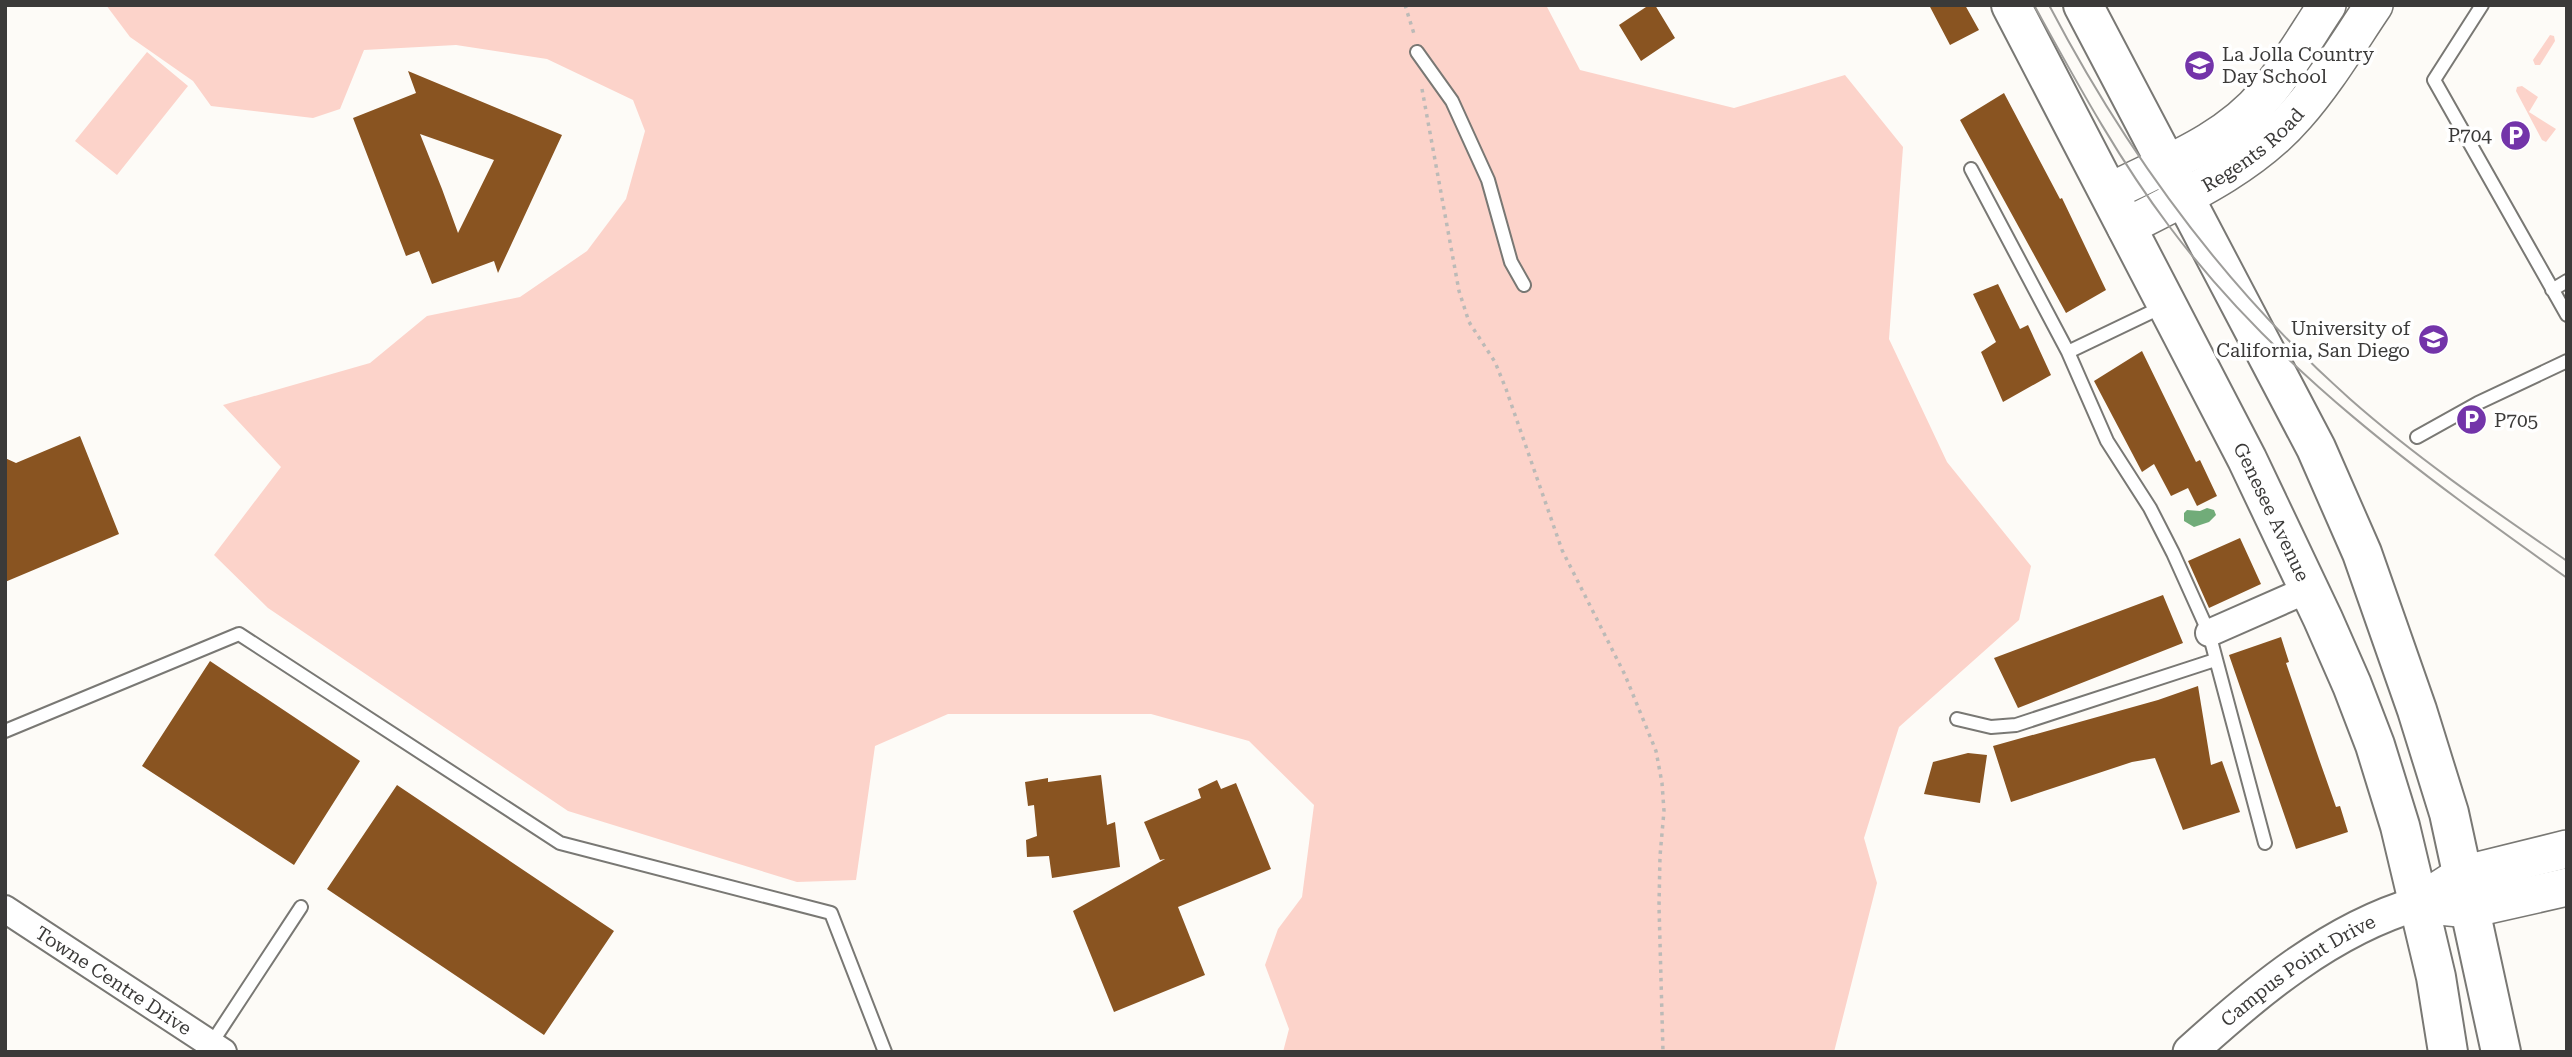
<svg xmlns="http://www.w3.org/2000/svg" width="2572" height="1057" font-family="'Roboto Serif',serif">
	<style>
		.green { fill: #fcd3ca }
		.water { fill: #71ac79 }
		.building { fill: #895421; fill-rule: evenodd }
		.lines { fill: none; stroke-linecap: round; stroke-linejoin: round }
		.service-casing { stroke: #797874; stroke-width: 16 }
		.minor-casing { stroke: #797874; stroke-width: 30 }
		.tertiary-casing { stroke: #797874; stroke-width: 37 }
		.secondary-casing { stroke: #797874; stroke-width: 40 }
		.primary-casing { stroke: #797874; stroke-width: 42 }
		.path { stroke: #bcbab7; stroke-width: 3.5; stroke-dasharray: 3.5 5; stroke-linecap: butt }
		.service { stroke: #fff; stroke-width: 12 }
		.minor { stroke: #fff; stroke-width: 26 }
		.tertiary { stroke: #fff; stroke-width: 33 }
		.secondary { stroke: #fff; stroke-width: 37 }
		.primary { stroke: #fff; stroke-width: 38 }
		.tram { stroke: #9e9d9a; stroke-width: 2 }
		.labels { text-anchor: middle; dominant-baseline: central; stroke-width: 7; stroke-linejoin: round; paint-order: stroke }
		.poi-label { font-size: 19px; fill: #3b3a39; stroke: #fff; text-anchor: start }
		.street-label { font-size: 19px; fill: #3b3a39; stroke: #fff }
	</style>
	<rect width="100%" height="100%" fill="#fdfbf7"/>
	<path class="green" d="M106 5H1546L1580 70 1734 108 1845 75 1903 147 1889 339 1947 462 2031 566 2019 620 1899 727 1864 838 1877 883 1834 1052H1283L1289 1029 1265 965 1278 929 1302 897 1314 805 1249 741 1151 714H948L875 746 856 880 797 882 568 811 268 608 214 555 281 467 223 405 370 363 427 316 520 297 587 251 626 199 645 131 633 100 547 59 456 45 364 50 340 109 313 118 211 106 193 81 130 37Z
		M2550 35 2554 36 2555 41 2540 65H2535L2533 60Z
		M147 52 188 86 117 175 75 141Z
		M2522 86 2538 97 2529 112 2556 129 2546 142 2542 140 2516 91 2517 87Z"/>
	<path class="water" d="M2207 508 2214 510 2216 515 2209 522 2194 527 2184 521V513L2187 510 2200 511Z"/>
	<path class="building" d="M1649 5H1655L1675 38 1641 61 1619 25Z
		M1929 5H1965L1979 30 1950 45Z
		M408 71 562 135 498 273 494 261 432 284 419 251 406 256 353 118 416 93ZM420 134 494 160 458 233 442 189Z
		M2004 93 2060 199 2062 198 2106 290 2066 313 1960 120Z
		M1998 284 2020 329 2028 325 2051 375 2003 402 1981 352 1996 342 1973 294Z
		M2142 351 2196 462 2200 460 2217 496 2197 506 2188 488 2171 496 2154 464 2142 472 2094 381Z
		M80 436 119 534 5 582V458L16 463Z
		M2240 538 2261 584 2209 608 2188 561Z
		M2163 595 2183 643 2018 708 1994 658Z
		M2281 637 2289 662 2286 663 2319 759 2336 807 2340 806 2348 832 2296 849 2229 655Z
		M210 661 360 761 294 865 142 766Z
		M2198 686 2211 765 2222 761 2240 812 2183 830 2155 758 2132 762 2011 802 1993 746 2158 700Z
		M1968 753 1987 755 1980 803 1924 794 1933 762Z
		M1101 775 1107 825 1115 822 1120 867 1052 878 1049 856 1027 857 1026 840 1037 836 1034 805 1028 806 1025 782 1048 778V782Z
		M1217 780 1221 789 1236 783 1271 869 1178 907 1205 975 1114 1012 1073 911 1165 859 1160 860 1144 822 1201 798 1198 789Z
		M397 785 614 931 544 1035 327 889Z"/>
	<g class="lines">
		<defs>
			<path id="service" d="M2482 5 2434 80 2567 315
				M1417 52 1452 101 1488 180 1511 262 1524 285
				M1971 169 2068 352 2107 441 2150 508 2173 553 2209 633 2265 843
				M2552 290 2567 281
				M2068 352 2164 306
				M2417 437 2478 403 2567 361
				M1957 719 1991 727 2016 725 2215 660
				M5 731 239 634 560 843 831 913 885 1052
				M211 1044 301 907"/>
			<g id="minor">
				<path d="M2209 633 2309 589"/>
				<path id="s1" d="M5 909 223 1052"/>
			</g>
			<g id="tertiary">
				<path id="s2" d="M2190 1052C2256 992 2331 929 2417 904"/>
			</g>
			<g id="secondary">
				<path d="M2110 192C2163 165 2226 142 2265 95 2288 68 2307 35 2327 5"/>
				<path id="s3" d="M2126 227C2185 197 2252 166 2296 115 2326 81 2349 42 2374 5"/>
				<path d="M2417 904 2462 875 2567 849"/>
				<path d="M2439 906 2470 909 2567 887"/>
			</g>
			<g id="primary">
				<path id="s4" d="M2011 5 2247 459 2323 619 2352 685 2375 745 2400 826 2436 977 2448 1052"/>
				<path d="M2083 5 2316 448 2362 553 2417 710 2449 813 2501 1052"/>
			</g>
		</defs>
		<use href="#service" class="service-casing"/>
		<use href="#minor" class="minor-casing"/>
		<use href="#tertiary" class="tertiary-casing"/>
		<use href="#secondary" class="secondary-casing"/>
		<use href="#primary" class="primary-casing"/>
		<path class="path" d="M1405 5 1415 37
			M1422 89 1459 291 1469 322 1495 362 1506 389 1562 550 1625 675 1656 751 1662 783 1664 811 1660 856 1659 906 1663 1052"/>
		<use href="#service" class="service"/>
		<use href="#minor" class="minor"/>
		<use href="#tertiary" class="tertiary"/>
		<use href="#secondary" class="secondary"/>
		<use href="#primary" class="primary"/>
		<path class="tram" d="M2034 5C2076 81 2117 157 2169 226 2277 371 2421 474 2567 578
			M2049 5C2127 154 2225 288 2350 399 2418 459 2493 510 2567 561"/>
	</g>
	<defs>
		<symbol id="school-disc" viewBox="-11 -11 22 22"><circle r="9.5" fill="#7334a9" stroke="#fff"/><path d="M0-5L7-2L0 1L-7-2ZM-4 1L0 2.5L4 1V4Q0 6-4 4Z" fill="#fff"/></symbol>
		<symbol id="parking-disc" viewBox="-11 -11 22 22"><circle r="9.5" fill="#7334a9" stroke="#fff"/><path d="M-3.5-5.5H1a3.5 3.5 0 0 1 0 7H-1V5.5H-3.5ZM-1-3.4V-.6H.8a1.4 1.4 0 0 0 0-2.8Z" fill="#fff"/></symbol>
		<symbol id="university-disc" viewBox="-11 -11 22 22"><circle r="9.5" fill="#7334a9" stroke="#fff"/><path d="M0-5L7-2L0 1L-7-2ZM-4 1L0 2.5L4 1V4Q0 6-4 4Z" fill="#fff"/></symbol>
	</defs>
	<g fill-rule="evenodd">
		<use href="#school-disc" x="2182" y="48" width="35" height="35"/>
		<use href="#parking-disc" x="2498" y="118" width="35" height="35"/>
		<use href="#university-disc" x="2416" y="322" width="35" height="35"/>
		<use href="#parking-disc" x="2454" y="402" width="35" height="35"/>
	</g>
	<g class="labels">
		<g class="poi-label">
			<text x="2222" y="54">La Jolla Country<tspan x="2222" dy="22">Day School</tspan></text>
			<text x="2492" y="135" text-anchor="end">P704</text>
			<text x="2410" y="328" text-anchor="end">University of<tspan x="2410" dy="22">California, San Diego</tspan></text>
			<text x="2494" y="420">P705</text>
		</g>
		<g class="street-label">
			<text stroke="none"><textPath href="#s3" startOffset="149">Regents Road</textPath></text>
			<text stroke="none"><textPath href="#s4" startOffset="570">Genesee Avenue</textPath></text>
			<text stroke="none"><textPath href="#s2" startOffset="136">Campus Point Drive</textPath></text>
			<text stroke="none"><textPath href="#s1" startOffset="130">Towne Centre Drive</textPath></text>
		</g>
	</g>
	<rect width="2572" height="1057" fill="none" stroke="#3b3a39" stroke-width="14"/>
</svg>
